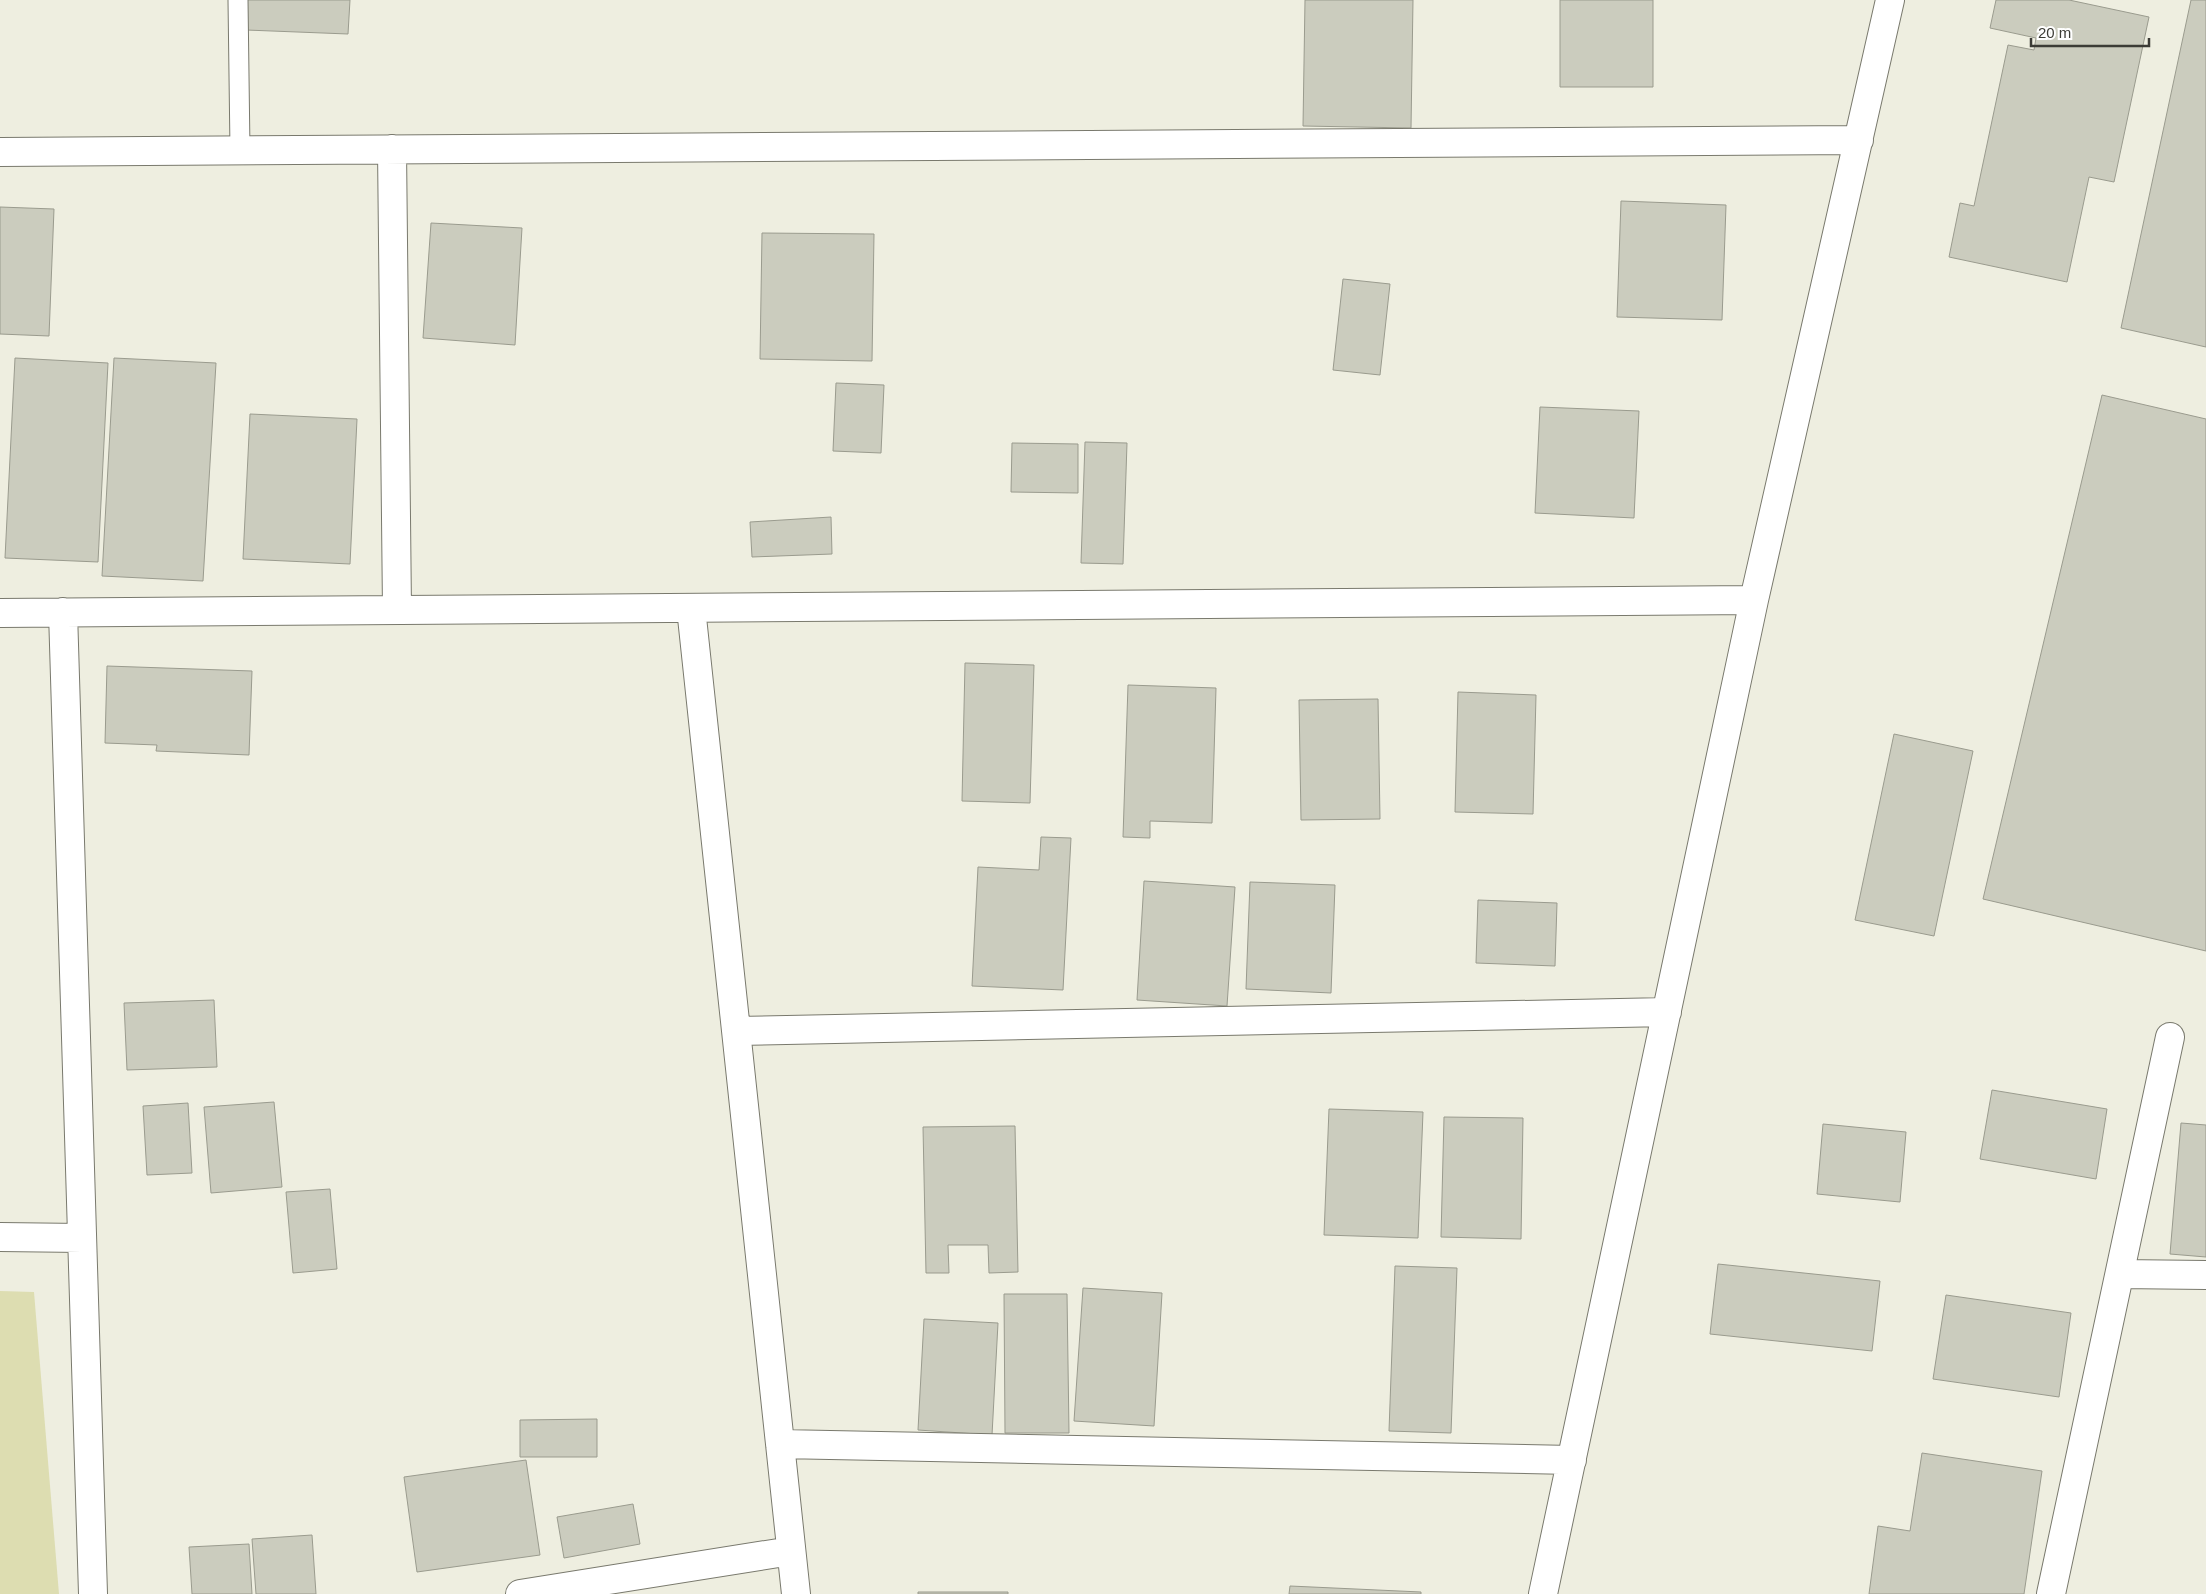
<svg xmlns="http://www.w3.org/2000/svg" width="2206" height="1594" font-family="Helvetica,sans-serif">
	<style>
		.green { fill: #ddddb1 }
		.building { fill: #cbccbe; stroke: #9a9b8e }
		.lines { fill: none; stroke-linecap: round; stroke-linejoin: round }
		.service-casing { stroke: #79796d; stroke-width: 21 }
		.minor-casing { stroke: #79796d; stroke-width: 30 }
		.service { stroke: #fff; stroke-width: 19 }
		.minor { stroke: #fff; stroke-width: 28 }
	</style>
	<rect width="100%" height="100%" fill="#eeeee0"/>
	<path class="green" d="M0 1291 34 1292 59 1594H0Z"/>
	<path class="building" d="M247 0H350L348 34 246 30Z
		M1305 0H1413L1411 128 1303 126Z
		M1560 0H1653V87H1560Z
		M1996 0H2069L2149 17 2114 182 2089 177 2067 282 1949 257 1960 203 1974 206 2008 45 2034 50 2036 38 1990 28Z
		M2191 0H2206V347L2121 328Z
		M1621 201 1726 205 1722 320 1617 317Z
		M0 207 54 209 49 336 0 334Z
		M431 223 522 228 515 345 423 338Z
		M762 233 874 234 872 361 760 359Z
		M1343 279 1390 284 1380 375 1333 370Z
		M15 358 108 363 98 562 5 558Z
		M114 358 216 363 203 581 102 576Z
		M836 383 884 385 881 453 833 451Z
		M2102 395 2206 419V951L1983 899Z
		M1540 407 1639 411 1634 518 1535 513Z
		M250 414 357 419 350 564 243 559Z
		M1085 442 1127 443 1123 564 1081 563Z
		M1012 443 1078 444V493L1011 492Z
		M831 517 832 554 752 557 750 522Z
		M965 663 1034 665 1030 803 962 801Z
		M107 666 252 671 249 755 156 751 157 745 105 743Z
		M1128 685 1216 688 1212 823 1150 821V838L1123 837Z
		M1458 692 1536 695 1533 814 1455 812Z
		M1378 699 1380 819 1301 820 1299 700Z
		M1894 734 1973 751 1934 936 1855 920Z
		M1041 837 1071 838 1063 990 972 986 978 867 1039 870Z
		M1144 881 1235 887 1227 1006 1137 1000Z
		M1250 882 1335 885 1331 993 1246 989Z
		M1478 900 1557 903 1555 966 1476 963Z
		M214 1000 217 1067 127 1070 124 1003Z
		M1992 1090 2107 1109 2096 1179 1980 1159Z
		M274 1102 282 1187 211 1193 204 1107Z
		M188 1103 192 1173 147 1175 143 1106Z
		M1329 1109 1423 1112 1418 1238 1324 1235Z
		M1444 1117 1523 1118 1521 1239 1441 1237Z
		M2181 1123 2206 1125V1257L2170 1254Z
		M1823 1124 1906 1132 1900 1202 1817 1194Z
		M1015 1126 1018 1272 989 1273 988 1245H948L949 1273H926L923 1127Z
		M330 1189 337 1269 293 1273 286 1192Z
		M1718 1264 1880 1281 1872 1351 1710 1334Z
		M1395 1266 1457 1268 1451 1433 1389 1431Z
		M1083 1288 1162 1293 1154 1426 1074 1421Z
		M1004 1294H1067L1069 1433H1005Z
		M1946 1295 2071 1313 2059 1397 1933 1379Z
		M924 1319 998 1323 992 1435 918 1430Z
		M597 1419V1457H520V1420Z
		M1922 1453 2042 1471 2024 1594H1869L1878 1526 1910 1531Z
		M526 1460 540 1555 417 1572 404 1477Z
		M633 1504 640 1544 564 1558 557 1517Z
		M312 1535 316 1594H256L252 1539Z
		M249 1544 252 1594H192L189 1547Z
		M1290 1586 1421 1592V1594H1289Z
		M918 1592H1008V1594H918Z"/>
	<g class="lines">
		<defs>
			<path id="service" d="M238 0 240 150"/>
			<path id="minor" d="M392 149 397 610
				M0 152 1859 140
				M691 608 796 1594
				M63 612 93 1594
				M0 613 1754 600
				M736 1031 1667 1012
				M0 1237 82 1238
				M2120 1274 2206 1275
				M780 1444 1572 1460
				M520 1594 791 1551
				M1543 1594 1754 600 1890 0
				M2051 1594 2170 1037"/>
		</defs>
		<use href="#service" class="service-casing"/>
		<use href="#minor" class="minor-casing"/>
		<use href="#service" class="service"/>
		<use href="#minor" class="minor"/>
	</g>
	<path d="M2031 38v8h118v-8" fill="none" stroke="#3c3c36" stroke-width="2.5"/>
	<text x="2038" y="38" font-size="15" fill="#3c3c36" stroke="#ffffff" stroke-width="4" paint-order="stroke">20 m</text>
</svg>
